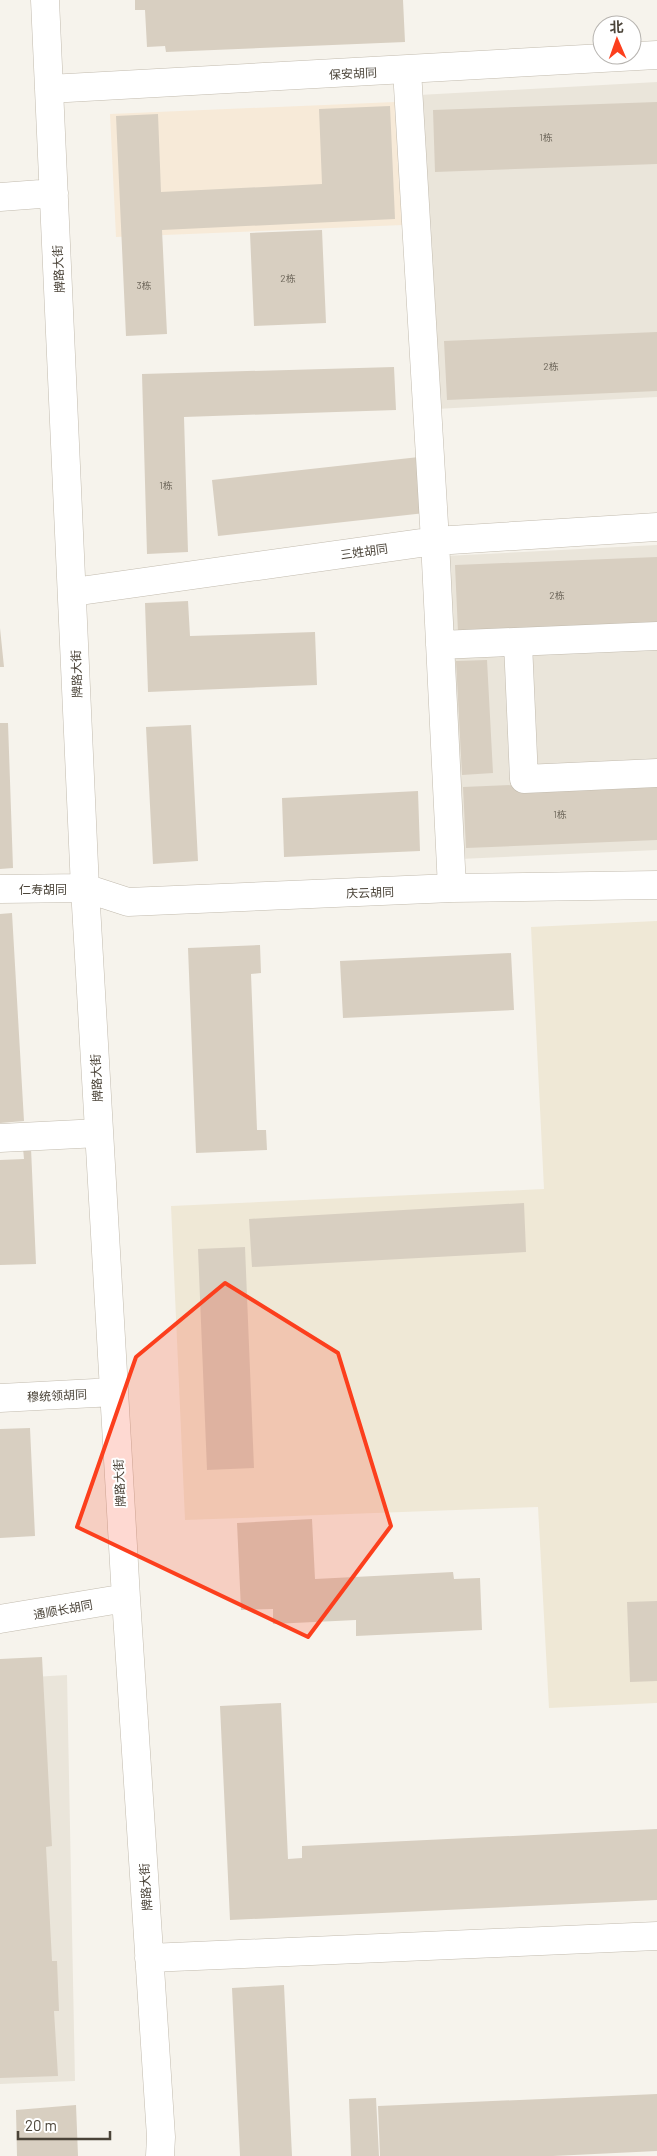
<svg xmlns="http://www.w3.org/2000/svg" width="657" height="2156" font-family="Barlow,'Noto Sans SC',sans-serif">
	<style>
		.residential { fill: #eae5da }
		.commercial { fill: #f7ead8 }
		.education { fill: #efe8d6 }
		.building { fill: #d8cfc1 }
		.lines { fill: none; stroke-linecap: round; stroke-linejoin: round }
		.minor-casing { stroke: #c2bbae; stroke-width: 29 }
		.minor { stroke: #fff; stroke-width: 28 }
		.marked { fill: #fc3f1d; fill-opacity: 0.2; stroke: #fc3f1d; stroke-width: 4; stroke-linejoin: round }
		.labels { text-anchor: middle; dominant-baseline: central; stroke-width: 4; stroke-linejoin: round; paint-order: stroke }
		.number-label { font-size: 10px; fill: #6e675b }
		.street-label { font-size: 12px; fill: #4b4439; stroke: #fff }
	</style>
	<rect width="100%" height="100%" fill="#f6f3ec"/>
	<path class="residential" d="M657 82V397L436 409 419 95Z
		M657 545V850L460 859 445 556Z
		M67 1675 75 2081 0 2084V1679Z"/>
	<path class="commercial" d="M395 102 403 225 116 237 110 114Z"/>
	<path class="education" d="M657 921V1703L549 1708 538 1507 185 1520 171 1206 544 1189 531 927Z"/>
	<path class="building" d="M135 0H403L405 42 166 52 165 46 147 47 145 10H135Z
		M657 102V164L435 172 433 110Z
		M390 106 395 219 162 230 167 334 126 336 116 116 158 114 161 192 322 184 319 109Z
		M322 230 326 323 254 326 250 233Z
		M657 332V391L447 400 444 341Z
		M394 367 396 410 184 417 188 552 147 554 142 374Z
		M419 457 425 513 218 536 212 480Z
		M657 557V624L458 632 455 565Z
		M188 601 190 636 315 632 317 685 148 692 145 603Z
		M0 628 4 667H0Z
		M487 660 493 773 462 775 456 661Z
		M0 723H8L13 868 0 869Z
		M191 725 198 861 153 864 146 727Z
		M657 779V840L466 848 463 787Z
		M418 791 420 851 284 857 282 798Z
		M12 913 24 1121 0 1123V914Z
		M260 945 261 973 251 974 257 1130H266L267 1150 196 1153 188 948Z
		M511 953 514 1010 343 1018 340 961Z
		M23 1148H31L36 1264 0 1265V1160L24 1159Z
		M524 1203 526 1252 252 1267 249 1219Z
		M245 1247 254 1468 207 1470 198 1249Z
		M30 1428 35 1536 0 1538V1429Z
		M312 1519 315 1579 453 1572 454 1579 480 1578 482 1630 356 1636V1620L273 1624V1609L241 1610 237 1523Z
		M657 1601V1681L630 1682 627 1602Z
		M42 1657 52 1846 46 1847 52 1961H57L59 2011H54L58 2076 0 2078V1659Z
		M281 1703 288 1859 302 1858V1846L657 1829V1900L230 1920 220 1706Z
		M284 1985 292 2156H240L232 1988Z
		M657 2094V2151L553 2156H380L378 2106Z
		M376 2098 379 2156H351L349 2099Z
		M76 2105 78 2156H17L16 2110Z"/>
	<g class="lines">
		<defs>
			<path id="minor" d="M45 0 85 888 126 1598 161 2137 160 2156
				M407 70 435 541 452 888
				M49 89 657 55
				M0 197 54 193
				M73 592 435 541 657 527
				M518 643 524 779 657 773
				M440 645 657 636
				M0 889 85 888 128 902 452 888 657 885
				M0 1138 99 1133
				M0 1398 114 1392
				M0 1619 126 1598
				M149 1958 657 1936"/>
		</defs>
		<use href="#minor" class="minor-casing"/>
		<use href="#minor" class="minor"/>
	</g>
	<path class="marked" d="M225 1283 338 1353 391 1526 308 1637 77 1527 136 1357Z"/>
	<g class="labels">
		<g class="number-label">
			<text x="546" y="137">1栋</text>
			<text x="288" y="278">2栋</text>
			<text x="144" y="285">3栋</text>
			<text x="551" y="366">2栋</text>
			<text x="166" y="485">1栋</text>
			<text x="557" y="595">2栋</text>
			<text x="560" y="814">1栋</text>
		</g>
		<g class="street-label">
			<text transform="translate(353 73) rotate(-3)">保安胡同</text>
			<text transform="translate(58 269) rotate(-93)">牌路大街</text>
			<text transform="translate(364 551) rotate(-8)">三姓胡同</text>
			<text transform="translate(76 674) rotate(-92)">牌路大街</text>
			<text x="43" y="889">仁寿胡同</text>
			<text transform="translate(370 892) rotate(-2)">庆云胡同</text>
			<text transform="translate(96 1078) rotate(-93)">牌路大街</text>
			<text transform="translate(57 1395) rotate(-3)">穆统领胡同</text>
			<text transform="translate(119 1483) rotate(-93)">牌路大街</text>
			<text transform="translate(63 1609) rotate(-10)">通顺长胡同</text>
			<text transform="translate(145 1887) rotate(-94)">牌路大街</text>
		</g>
	</g>
	<g transform="translate(617 40) rotate(358)"><circle r="24" fill="#ffffff" stroke="#b7b4b0"/>
	<path d="M0-4L9 19L0 12L-9 19Z" fill="#fc3f1d"/>
	<text y="-8" font-size="14" font-weight="bold" text-anchor="middle" fill="#4b4439">北</text>
	</g>
	<path d="M18 2131v8h92v-8" fill="none" stroke="#4b4439" stroke-width="2.5"/>
	<text x="25" y="2131" font-size="15" fill="#4b4439" stroke="#ffffff" stroke-width="4" paint-order="stroke">20 m</text>
</svg>
